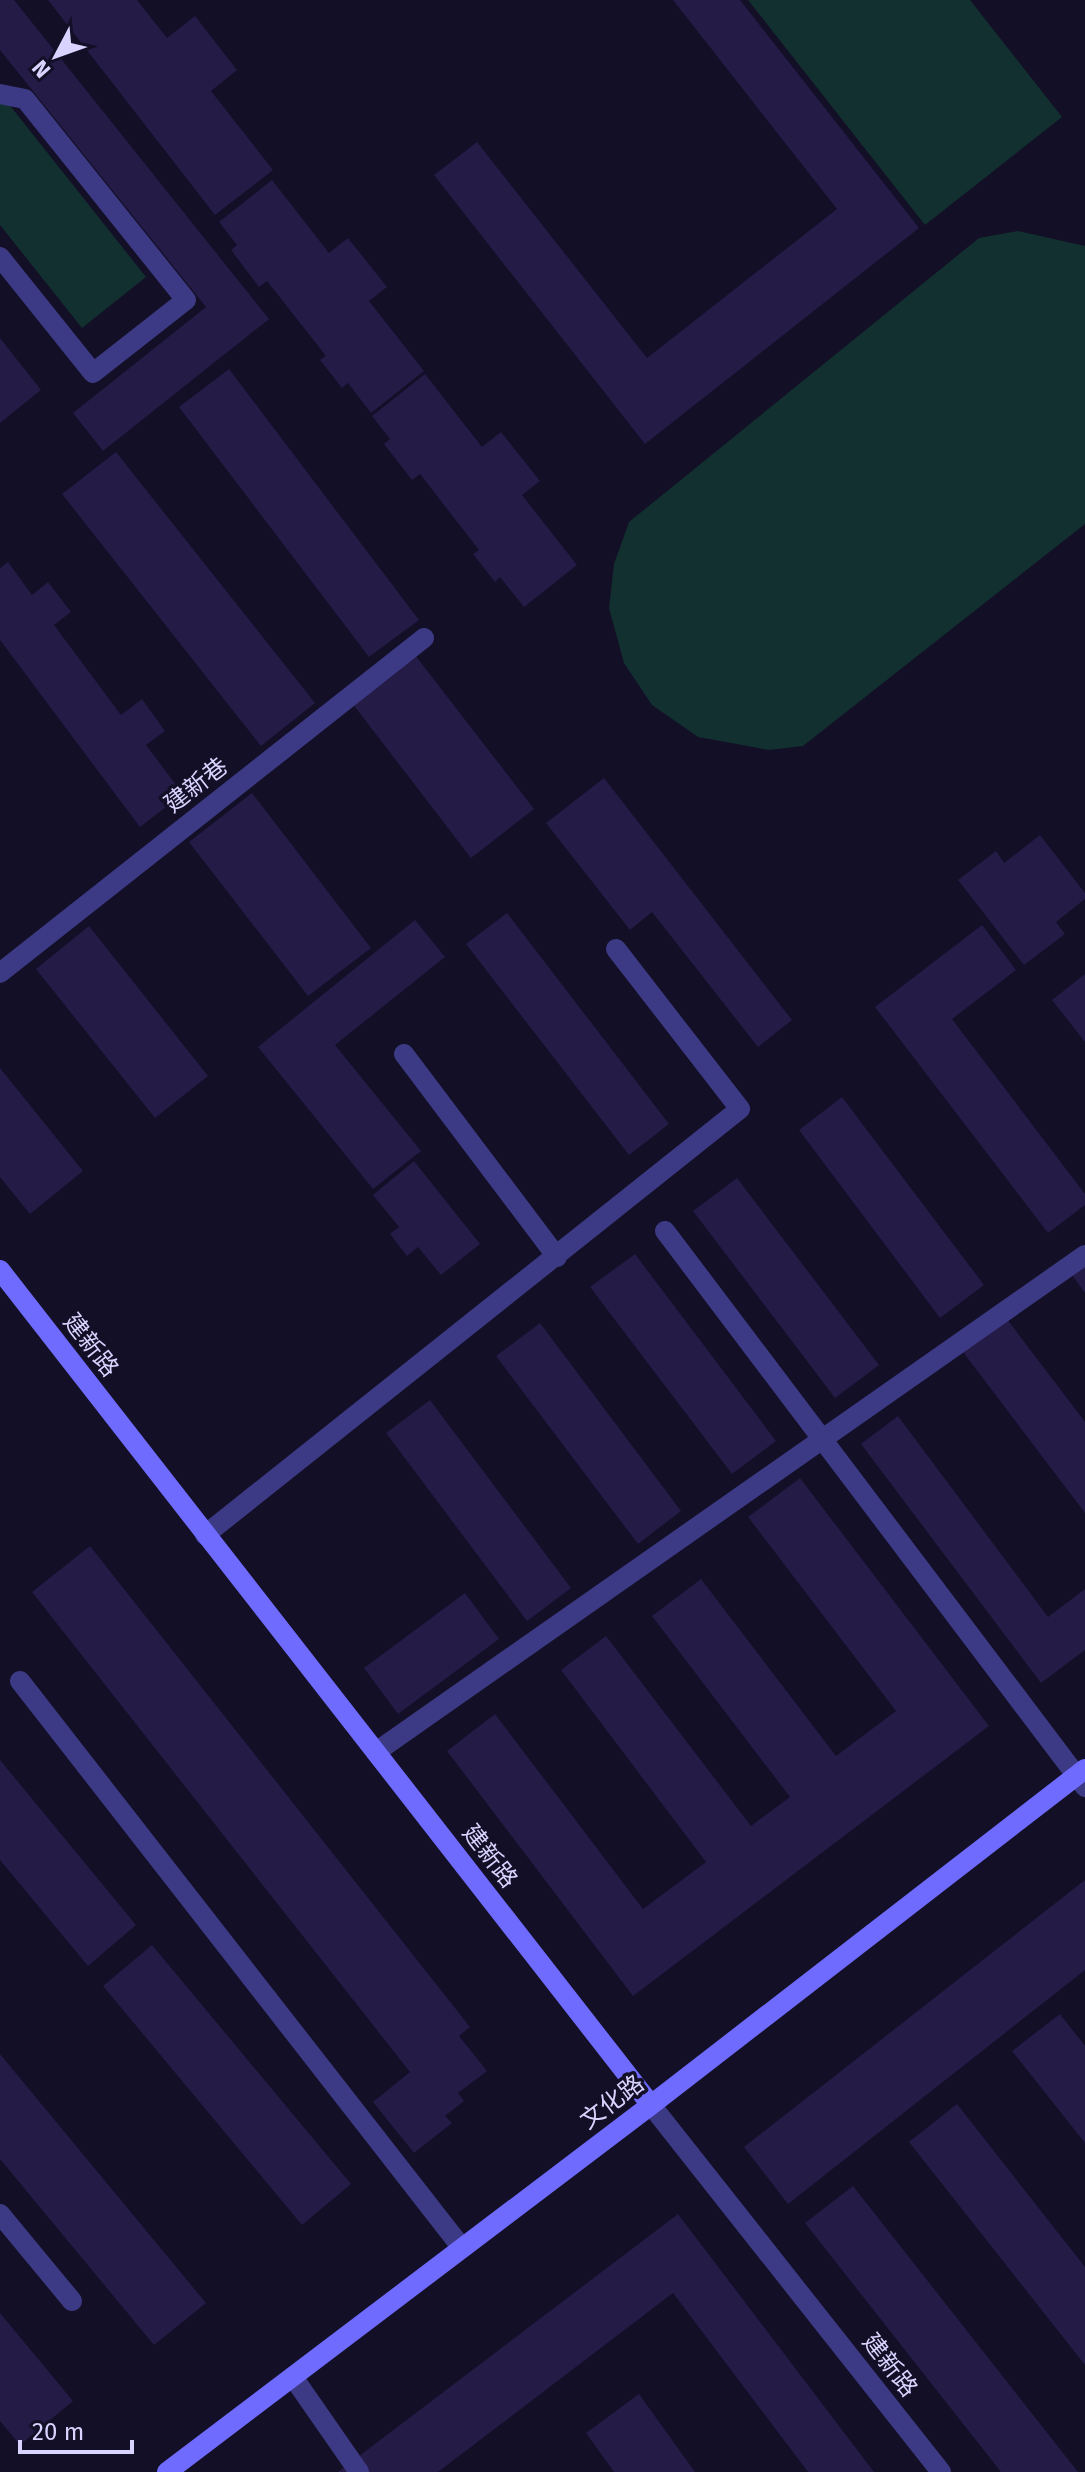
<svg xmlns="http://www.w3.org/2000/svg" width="1085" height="2472" font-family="'Fira Sans','Noto Sans SC',sans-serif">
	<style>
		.green { fill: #12302f }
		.building { fill: #241b47 }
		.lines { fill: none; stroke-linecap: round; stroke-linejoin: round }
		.street { stroke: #3d3a85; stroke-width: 20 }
		.secondary { stroke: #6f6bff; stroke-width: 20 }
		.labels { text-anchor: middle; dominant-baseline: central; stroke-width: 7; stroke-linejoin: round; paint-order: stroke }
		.street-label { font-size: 24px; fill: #d9d4ff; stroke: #130f26 }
	</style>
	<rect width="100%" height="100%" fill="#130f26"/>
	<path class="green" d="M748 0H970L1062 117 925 225Z
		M4 98 146 277 82 328 0 225V101Z
		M1018 231 1085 246V524L803 746 769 750 698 737 652 705 624 663 609 608 614 564 629 522 979 238Z"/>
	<path class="building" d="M0 0H14L269 319 103 451 73 413 206 307 0 50Z
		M48 0H137L167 38 195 16 237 70 211 91 273 170 215 215Z
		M673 0H740L919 228 645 444 434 175 477 142 647 358 837 209Z
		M272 180 329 253 348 238 387 287 369 301 424 371 371 413 348 383 342 388 320 360 326 356 267 281 259 287 231 250 237 245 219 222Z
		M0 338 41 390 0 423Z
		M229 369 419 620 369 657 179 407Z
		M425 374 482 447 501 432 540 481 522 495 577 565 524 607 500 577 495 582 473 554 479 550 420 474 412 480 384 444 390 439 372 416Z
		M116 452 315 703 261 746 62 494Z
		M8 562 32 595 48 582 71 612 54 625 121 715 142 699 165 731 146 745 183 794 140 827 0 640V568Z
		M415 655 534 809 471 858 352 703Z
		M604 778 792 1020 758 1047 652 912 630 930 546 823Z
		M252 793 371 948 308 996 189 842Z
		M1040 835 1085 893V899L1056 922 1065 934 1024 965 958 880 996 851 1004 863Z
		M507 913 669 1124 629 1155 466 944Z
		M415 920 445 957 335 1045 421 1151 373 1189 258 1047Z
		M982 925 1016 970 952 1019 1085 1194V1205L1048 1233 875 1007Z
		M89 926 208 1076 155 1118 36 969Z
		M1085 974V1042L1052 1000Z
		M0 1068 83 1171 30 1214 0 1177Z
		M842 1097 984 1285 940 1318 799 1130Z
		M414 1161 480 1244 441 1275 418 1247 407 1256 390 1234 399 1227 373 1195Z
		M737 1178 879 1365 835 1398 693 1211Z
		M635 1254 776 1441 732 1474 590 1287Z
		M1085 1265V1293L1072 1275Z
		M1007 1319 1085 1422V1513L963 1352Z
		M540 1323 681 1511 638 1544 496 1356Z
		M430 1400 571 1588 527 1621 386 1433Z
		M898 1416 1048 1617 1085 1589V1650L1041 1683 861 1444Z
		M800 1478 989 1726 633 1996 447 1751 495 1714 643 1909 706 1862 561 1670 606 1636 751 1826 790 1797 652 1616 701 1579 836 1756 896 1711 748 1517Z
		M90 1546 470 2027 459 2036 487 2071 458 2093 464 2101 445 2116 452 2123 414 2153 373 2102 410 2072 32 1592Z
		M465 1593 499 1639 398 1714 364 1668Z
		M0 1760 136 1925 88 1966 0 1860Z
		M1085 1880V1970L788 2204 744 2147Z
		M152 1945 351 2184 302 2225 103 1986Z
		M1060 2014 1085 2046V2143L1012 2051Z
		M0 2054 206 2303 154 2345 0 2159Z
		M957 2104 1085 2267V2365L909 2142Z
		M853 2186 1078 2472H1001L805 2223Z
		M678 2214 874 2472H808L673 2293 438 2472H338Z
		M0 2313 73 2401 20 2445 0 2421Z
		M639 2394 695 2472H614L586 2433Z"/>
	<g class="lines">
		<path class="street" d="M0 94 25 99 186 300 93 373 0 257
			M0 973 424 638
			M404 1054 557 1257
			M665 1231 1085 1787
			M205 1535 740 1109 616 949
			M20 1681 462 2248
			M376 1752 1085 1255
			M651 2105 941 2472
			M0 2214 72 2301
			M293 2377 359 2472"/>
		<path class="secondary" d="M0 1270 651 2105
			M167 2472 651 2105 1085 1769"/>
	</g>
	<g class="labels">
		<g class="street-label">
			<text transform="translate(196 785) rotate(-38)">建新巷</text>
			<text transform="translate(91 1345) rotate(52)">建新路</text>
			<text transform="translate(490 1856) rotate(52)">建新路</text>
			<text transform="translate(612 2102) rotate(-37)">文化路</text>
			<text transform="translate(890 2365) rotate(52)">建新路</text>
		</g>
	</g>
	<g transform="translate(56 56) rotate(229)" stroke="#130f26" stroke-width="6" paint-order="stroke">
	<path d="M0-6L14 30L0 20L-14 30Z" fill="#d9d4ff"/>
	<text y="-12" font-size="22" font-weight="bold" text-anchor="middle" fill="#d9d4ff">N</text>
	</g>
	<path d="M20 2440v12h112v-12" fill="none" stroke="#d9d4ff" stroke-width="4"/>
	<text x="32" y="2440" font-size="24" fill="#d9d4ff" stroke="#130f26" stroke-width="6" paint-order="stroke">20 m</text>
</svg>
